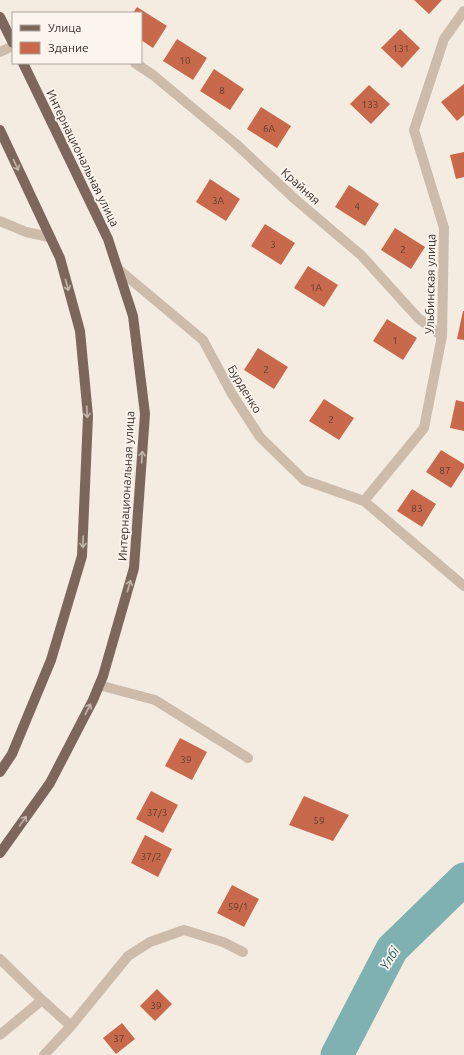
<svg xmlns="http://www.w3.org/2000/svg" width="464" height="1055" font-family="Ubuntu,sans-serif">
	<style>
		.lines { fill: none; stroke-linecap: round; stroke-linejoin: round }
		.river { stroke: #7fb0b2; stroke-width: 33 }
		.building { fill: #c8694b }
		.minor { stroke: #cdbbac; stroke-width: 10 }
		.major { stroke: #7d675c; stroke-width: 10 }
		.oneway { stroke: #c2b5ac }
		.labels { text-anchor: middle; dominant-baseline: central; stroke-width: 3.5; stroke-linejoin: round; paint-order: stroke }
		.number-label { font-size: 10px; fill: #5e3e33 }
		.street-label { font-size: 12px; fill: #3b302b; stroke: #fbf5ee }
		.water-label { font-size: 13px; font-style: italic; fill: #1f5a5e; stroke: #fbf5ee }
	</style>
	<rect width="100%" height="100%" fill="#f4ebe1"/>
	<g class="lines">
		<path class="river" d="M337 1055 392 949 464 879"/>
	</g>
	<path class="building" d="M414 0H442L429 14Z
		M137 7 167 26 153 48 141 40V13H133Z
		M400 29 420 48 402 68 381 48Z
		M177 39 207 58 193 80 163 61Z
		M214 69 244 89 230 110 200 91Z
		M464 84V115L457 121 441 102Z
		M369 85 390 104 371 124 350 104Z
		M261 107 291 126 277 148 247 129Z
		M464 152V177L456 179 450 155Z
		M210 179 240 199 226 221 196 202Z
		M349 185 379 204 365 226 335 207Z
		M265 224 295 243 281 265 251 246Z
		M395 228 425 247 411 269 381 250Z
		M308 266 338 285 324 307 294 288Z
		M463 311H464V340L457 339Z
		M387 319 417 338 403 360 373 341Z
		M258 348 288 367 274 389 244 370Z
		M324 399 354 418 339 440 309 421Z
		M456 400 464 402V431L450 428Z
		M441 450 464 464V468L451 488 426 472Z
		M412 489 436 504 422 527 397 511Z
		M180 738 207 752 192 780 165 766Z
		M151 791 178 805 163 833 136 819Z
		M304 796 349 815 333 841 289 825Z
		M145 835 172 849 158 877 131 863Z
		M232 885 259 899 244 927 217 913Z
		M157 989 172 1004 155 1021 140 1006Z
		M122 1023 135 1039 116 1054 103 1038Z"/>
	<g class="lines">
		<path class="minor" d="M0 52 13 46
			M135 63 153 75 236 144 296 200 361 255 418 318 442 336
			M0 221 26 232 49 237
			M118 269 203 340 232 394 260 437 304 480 364 501 464 586
			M364 501 424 428 442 336 444 228 414 130 444 39 464 11
			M99 685 155 700 248 758
			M0 959 42 1000 71 1026 44 1055
			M71 1026 128 956 150 942 184 930 223 942 243 952
			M0 1035 42 1000"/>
		<path class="major" d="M0 17 13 43
			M0 130 60 258 80 331 88 416 82 556 51 660 12 754 0 772
			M0 853 50 783 93 700 103 676 134 568 145 414 133 316 108 239 23 63"/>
	</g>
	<defs><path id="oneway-shaft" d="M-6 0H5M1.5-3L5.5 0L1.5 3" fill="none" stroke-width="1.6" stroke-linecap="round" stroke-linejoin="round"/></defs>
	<g class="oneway">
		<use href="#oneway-shaft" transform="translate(16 165) rotate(65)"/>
		<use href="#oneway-shaft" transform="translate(67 285) rotate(74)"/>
		<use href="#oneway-shaft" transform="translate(87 412) rotate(87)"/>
		<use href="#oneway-shaft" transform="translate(142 457) rotate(-86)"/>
		<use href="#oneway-shaft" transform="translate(83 542) rotate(92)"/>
		<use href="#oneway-shaft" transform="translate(129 586) rotate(-74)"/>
		<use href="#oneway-shaft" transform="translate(88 709) rotate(-63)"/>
		<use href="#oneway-shaft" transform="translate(23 821) rotate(-55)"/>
	</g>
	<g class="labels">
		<g class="number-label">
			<text x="401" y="48">131</text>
			<text x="185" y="60">10</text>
			<text x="222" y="90">8</text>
			<text x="370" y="104">133</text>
			<text x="269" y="128">6А</text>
			<text x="218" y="200">3А</text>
			<text x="357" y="206">4</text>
			<text x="273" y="244">3</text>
			<text x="403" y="249">2</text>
			<text x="316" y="287">1А</text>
			<text x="395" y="340">1</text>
			<text x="266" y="369">2</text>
			<text x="331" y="419">2</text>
			<text x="445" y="470">87</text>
			<text x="417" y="508">83</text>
			<text x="186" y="759">39</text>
			<text x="157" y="812">37/3</text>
			<text x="319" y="820">59</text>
			<text x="151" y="856">37/2</text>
			<text x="238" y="906">59/1</text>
			<text x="156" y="1005">39</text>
			<text x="119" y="1038">37</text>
		</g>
		<g class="street-label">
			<text transform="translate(83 158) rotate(64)">Интернациональная улица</text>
			<text transform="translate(301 186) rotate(42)">Крайняя</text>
			<text transform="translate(430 284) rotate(-89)">Ульбинская улица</text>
			<text transform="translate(245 389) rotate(59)">Бурденко</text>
			<text transform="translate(126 486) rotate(-87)">Интернациональная улица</text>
		</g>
		<g class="water-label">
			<text transform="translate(389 958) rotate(-58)">Үлбі</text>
		</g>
	</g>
	<rect x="12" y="12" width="130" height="52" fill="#fbf5ee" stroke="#aea6a0"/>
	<rect x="20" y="25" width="20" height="6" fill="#7d675c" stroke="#aea6a0"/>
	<text x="48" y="32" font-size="12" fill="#3b302b">Улица</text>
	<rect x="20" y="42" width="20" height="12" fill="#c8694b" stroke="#aea6a0"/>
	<text x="48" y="52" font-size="12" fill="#3b302b">Здание</text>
</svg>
